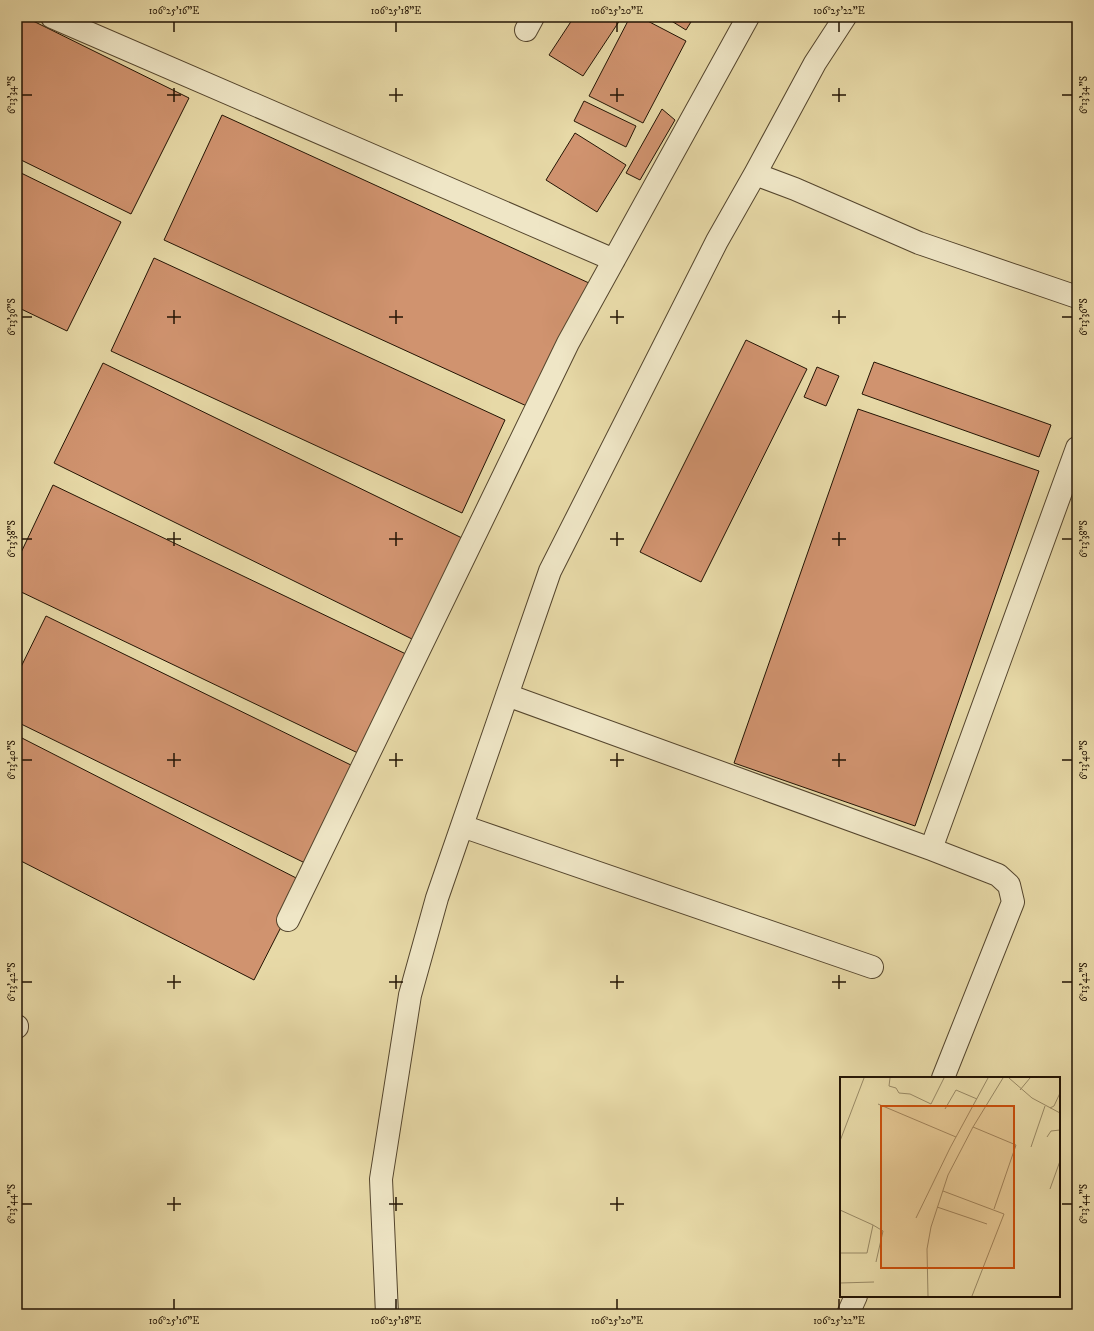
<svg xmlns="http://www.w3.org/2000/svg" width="1094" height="1331" font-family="'IM FELL DW Pica',serif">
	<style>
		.building { fill: #d0936f; stroke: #231404 }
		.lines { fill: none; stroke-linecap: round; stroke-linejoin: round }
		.minor-casing { stroke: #54452d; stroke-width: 24 }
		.minor { stroke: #efe6c6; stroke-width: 22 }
		.ticks { fill: none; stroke: #231404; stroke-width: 1.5 }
		.inset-road { fill: none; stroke: #998a66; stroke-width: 1 }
		.view { fill: #ca4f0b; fill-opacity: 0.15; stroke: #ca4f0b; stroke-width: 2 }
		.inset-edge { fill: none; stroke: #231404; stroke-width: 2 }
		.neatline { fill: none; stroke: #231404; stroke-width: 1.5 }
		.ticks-label { font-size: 10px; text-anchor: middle; fill: #231404 }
	</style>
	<rect width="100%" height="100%" fill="#e7d9a7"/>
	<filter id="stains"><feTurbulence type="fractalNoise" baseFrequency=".005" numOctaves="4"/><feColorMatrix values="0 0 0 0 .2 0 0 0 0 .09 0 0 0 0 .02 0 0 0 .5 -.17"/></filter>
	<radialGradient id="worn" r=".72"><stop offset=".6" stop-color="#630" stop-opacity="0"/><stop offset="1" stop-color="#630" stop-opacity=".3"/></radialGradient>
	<path class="building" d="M17 17H25L189 98 131 214 17 158Z
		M251 17H265L263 21Z
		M574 17H622L583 76 549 55Z
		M630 17H640L686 41 643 123 589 96Z
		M665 17H694L686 30Z
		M584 101 636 126 626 147 574 121Z
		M662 109 675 120 640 180 626 173Z
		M222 115 589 283 531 408 164 240Z
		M575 133 626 165 597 212 546 180Z
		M17 171 121 222 67 331 17 307Z
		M154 258 505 420 462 513 111 351Z
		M746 340 807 369 701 582 640 552Z
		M874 362 1051 425 1039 457 862 394Z
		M103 363 462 538 412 639 54 463Z
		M817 367 839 376 826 406 804 397Z
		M858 409 1039 471 915 826 734 763Z
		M53 485 408 655 360 754 17 590V561Z
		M46 616 355 767 307 864 17 722V675Z
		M18 736 304 882 254 980 17 859Z"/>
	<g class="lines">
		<defs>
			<path id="minor" d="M52 17 614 260
				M526 30 533 17
				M755 174 815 63 845 17
				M507 695 931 849 998 875 1009 885 1013 902 943 1078
				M462 826 872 967
				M931 849 1077 448
				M288 920 568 343 748 17
				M17 1026V1027
				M387 1314 381 1179 410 995 437 898 550 571 717 241 755 174 795 189 919 243 1077 297
				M848 1314 856 1296"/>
		</defs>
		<use href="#minor" class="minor-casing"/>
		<use href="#minor" class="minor"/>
	</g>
	<path class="ticks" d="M174 22V32M396 22V32M617 22V32M839 22V32M174 88V102M396 88V102M617 88V102M839 88V102M22 95H32M167 95H181M389 95H403M610 95H624M832 95H846M1062 95H1072M174 310V324M396 310V324M617 310V324M839 310V324M22 317H32M167 317H181M389 317H403M610 317H624M832 317H846M1062 317H1072M174 532V546M396 532V546M617 532V546M839 532V546M22 539H32M167 539H181M389 539H403M610 539H624M832 539H846M1062 539H1072M174 753V767M396 753V767M617 753V767M839 753V767M22 760H32M167 760H181M389 760H403M610 760H624M832 760H846M1062 760H1072M174 975V989M396 975V989M617 975V989M839 975V989M22 982H32M167 982H181M389 982H403M610 982H624M832 982H846M1062 982H1072M174 1197V1211M396 1197V1211M617 1197V1211M22 1204H32M167 1204H181M389 1204H403M610 1204H624M1062 1204H1072M174 1299V1309M396 1299V1309M617 1299V1309M839 1299V1309"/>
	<g transform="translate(840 1077)">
		<rect width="220" height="220" fill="#e7d9a7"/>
		<path class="inset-road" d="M50 1 49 9 56 11 59 16 70 17 91 27 104 1M169 1 192 21 220 36M180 13 190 1M38 27 116 60M210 31 214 29 220 16M105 32 116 13 137 22M133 50 163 1M207 60 211 54 220 53M0 64 24 1M191 70 205 29M210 112 220 84M103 114 164 137 132 219M97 130 147 147M0 133 33 148 27 176H0M76 141 110 71 148 1M33 148 43 154 36 185M0 206 34 205M88 219 87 172 91 150 108 98 133 50 176 68 154 132"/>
		<path class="view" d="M41 29H174V191H41Z"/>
		<rect width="220" height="220" class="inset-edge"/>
	</g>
	<rect width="1094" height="1331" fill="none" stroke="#e7d9a7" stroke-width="44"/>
	<rect x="22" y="22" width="1050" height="1287" class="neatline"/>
	<g class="ticks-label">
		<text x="174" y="14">106°25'16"E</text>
		<text x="396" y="14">106°25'18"E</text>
		<text x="617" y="14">106°25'20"E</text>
		<text x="839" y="14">106°25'22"E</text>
		<text transform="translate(11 95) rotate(-90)" y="4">6°13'34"S</text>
		<text transform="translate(1083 95) rotate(-90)" y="4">6°13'34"S</text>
		<text transform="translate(11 317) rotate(-90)" y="4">6°13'36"S</text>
		<text transform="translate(1083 317) rotate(-90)" y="4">6°13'36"S</text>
		<text transform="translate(11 539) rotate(-90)" y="4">6°13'38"S</text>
		<text transform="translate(1083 539) rotate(-90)" y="4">6°13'38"S</text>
		<text transform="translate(11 760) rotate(-90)" y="4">6°13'40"S</text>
		<text transform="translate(1083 760) rotate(-90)" y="4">6°13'40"S</text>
		<text transform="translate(11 982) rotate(-90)" y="4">6°13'42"S</text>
		<text transform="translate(1083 982) rotate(-90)" y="4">6°13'42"S</text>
		<text transform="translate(11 1204) rotate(-90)" y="4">6°13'44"S</text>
		<text transform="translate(1083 1204) rotate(-90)" y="4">6°13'44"S</text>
		<text x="174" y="1324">106°25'16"E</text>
		<text x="396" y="1324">106°25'18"E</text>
		<text x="617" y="1324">106°25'20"E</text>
		<text x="839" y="1324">106°25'22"E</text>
	</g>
	<rect width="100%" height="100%" filter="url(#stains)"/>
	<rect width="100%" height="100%" fill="url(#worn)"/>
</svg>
